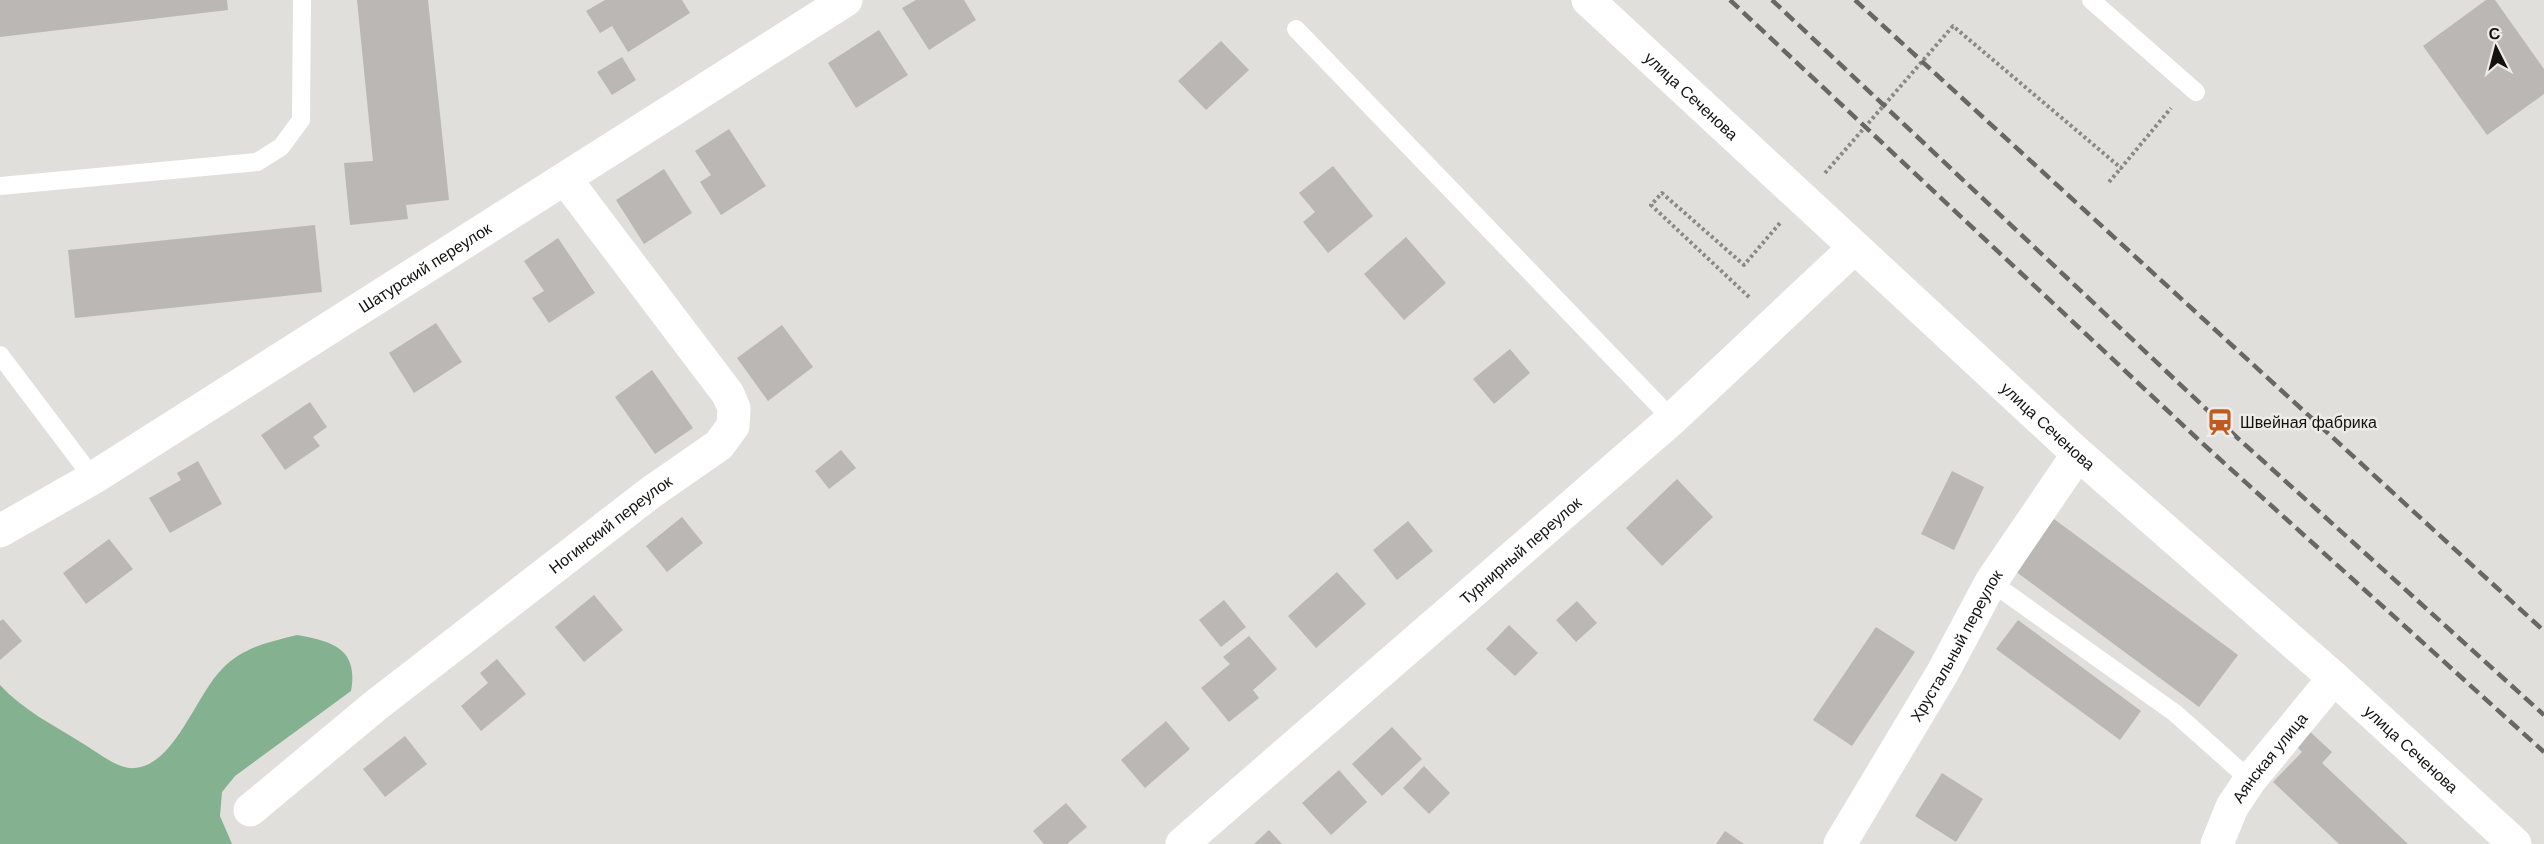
<svg xmlns="http://www.w3.org/2000/svg" width="2544" height="844" font-family="Helvetica,sans-serif">
	<style>
		.forest { fill: #84b18f }
		.building { fill: #bab7b4 }
		.lines { fill: none; stroke-linecap: round; stroke-linejoin: round }
		.path { stroke: #8a8986; stroke-width: 4; stroke-dasharray: 3 3; stroke-linecap: butt }
		.lane { stroke: #fff; stroke-width: 18 }
		.street { stroke: #fff; stroke-width: 33 }
		.rail { stroke: #686765; stroke-width: 4.5; stroke-dasharray: 12 6; stroke-linecap: butt }
		.labels { text-anchor: middle; dominant-baseline: central; stroke-width: 5; stroke-linejoin: round; paint-order: stroke }
		.street-label { font-size: 16px; fill: #131211; stroke: #eeece8 }
		.poi-label { font-size: 16px; fill: #131211; stroke: #eeece8; text-anchor: start }
	</style>
	<rect width="100%" height="100%" fill="#e1dfdb"/>
	<path class="forest" d="M297 635C331 641 359 648 351 691L235 776 222 792 220 816 232 844H0V685C23 710 53 725 82 743 96 751 118 770 135 768 175 765 196 694 223 668 244 647 269 642 297 635Z"/>
	<path class="building" d="M0 0H227L228 10 0 37Z
		M357 0H428L449 200 406 205 408 219 350 225 344 163 373 161Z
		M605 0H682L690 13 628 52 612 26 600 33 586 11Z
		M916 0H964L976 20 929 50 902 8Z
		M2486 0H2495L2544 69V94L2487 135 2423 46Z
		M879 30 908 75 856 108 828 63Z
		M1221 41 1249 70 1206 110 1178 81Z
		M622 57 636 80 612 95 597 72Z
		M729 129 766 186 721 215 700 182 711 175 695 151Z
		M1333 166 1373 216 1328 253 1303 222 1315 212 1299 193Z
		M664 169 692 213 644 244 616 200Z
		M315 225 322 292 75 318 68 250Z
		M1406 237 1446 283 1404 320 1364 274Z
		M558 238 595 293 549 323 532 298 544 291 524 261Z
		M436 323 462 362 414 393 389 353Z
		M782 325 813 367 768 401 737 358Z
		M1510 349 1530 373 1494 404 1473 379Z
		M652 370 693 428 655 454 615 397Z
		M310 402 327 427 313 437 320 446 285 470 261 435Z
		M841 450 856 468 829 489 815 471Z
		M198 461 222 504 170 533 149 498 181 480 177 473Z
		M1952 471 1984 487 1954 550 1921 534Z
		M1677 479 1713 517 1662 566 1626 528Z
		M682 517 703 543 667 572 646 546Z
		M2054 519 2238 655 2199 707 2015 571Z
		M1408 521 1433 551 1397 580 1373 550Z
		M109 539 133 569 86 604 63 573Z
		M1337 572 1366 604 1316 648 1288 616Z
		M594 595 623 630 584 662 555 627Z
		M1224 600 1246 627 1221 647 1199 620Z
		M1577 601 1597 623 1576 642 1556 620Z
		M3 619 22 641 0 660V621Z
		M2018 620 2141 711 2120 740 1996 649Z
		M1509 625 1538 653 1515 676 1486 649Z
		M1876 627 1915 652 1852 746 1813 720Z
		M1249 636 1277 669 1253 690 1259 698 1229 722 1201 688 1230 664 1223 657Z
		M497 659 526 694 481 731 461 706 488 683 480 673Z
		M1166 721 1190 749 1145 788 1121 760Z
		M1392 727 1422 759 1382 796 1352 764Z
		M2307 729 2332 752 2322 763 2408 844H2339L2273 782 2302 752 2294 744Z
		M405 736 427 764 385 797 363 769Z
		M1424 766 1450 793 1429 814 1403 788Z
		M1339 770 1367 802 1331 835 1302 803Z
		M1942 773 1983 799 1956 842 1915 816Z
		M1066 803 1087 827 1067 844H1044L1033 831Z
		M1269 830 1282 844H1254Z
		M1725 831 1744 844H1716Z"/>
	<g class="lines">
		<path class="path" d="M1825 173 1953 26 2121 168 2171 108
			M2109 182 2121 168
			M1749 297 1651 205 1662 193 1744 265 1780 223"/>
		<path class="lane" d="M2091 0 2196 92
			M1296 29 1672 419
			M0 186 257 162 281 147 301 120 302 0
			M0 355 93 478
			M1991 582 2175 713 2250 780"/>
		<g class="street">
			<path id="s1" d="M1588 0 2078 454 2334 678 2515 844"/>
			<path id="s2" d="M0 531 93 478 846 0"/>
			<path id="s3" d="M250 810 375 706 650 493 719 445 733 426 734 408 728 394 566 180"/>
			<path id="s4" d="M1182 844 1672 419 1853 249"/>
			<path id="s5" d="M1840 844 1943 672 1991 582 2078 454"/>
			<path id="s6" d="M2217 844 2232 807 2250 780 2334 678"/>
		</g>
		<path class="rail" d="M1730 0 2202 443 2544 752
			M1772 0 2220 422 2544 715
			M1855 0 2544 631"/>
	</g>
	<defs>
		<symbol id="station-bare" viewBox="-9 -9 18 18"><path d="M-3-6H3Q5-6 5-4V2Q5 4 3 4L4.5 6H3L1.5 4h-3L-3 6H-4.5L-3 4Q-5 4-5 2V-4Q-5-6-3-6ZM-3.5-4v3h7v-3ZM-3.5 1v1.5H-2V1ZM2 1v1.5H3.5V1Z" fill="#be5b22" stroke="#eeece8" stroke-width="2.5" paint-order="stroke"/></symbol>
	</defs>
	<g fill-rule="evenodd">
		<use href="#station-bare" x="2201" y="403" width="38" height="38"/>
	</g>
	<g class="labels">
		<g class="street-label">
			<text stroke="none"><textPath href="#s1" startOffset="141">улица Сеченова</textPath></text>
			<text stroke="none"><textPath href="#s2" startOffset="500">Шатурский переулок</textPath></text>
			<text stroke="none"><textPath href="#s1" startOffset="627">улица Сеченова</textPath></text>
			<text stroke="none"><textPath href="#s3" startOffset="460">Ногинский переулок</textPath></text>
			<text stroke="none"><textPath href="#s4" startOffset="448">Турнирный переулок</textPath></text>
			<text stroke="none"><textPath href="#s5" startOffset="230">Хрустальный переулок</textPath></text>
			<text stroke="none"><textPath href="#s1" startOffset="1113">улица Сеченова</textPath></text>
			<text stroke="none"><textPath href="#s6" startOffset="102">Аянская улица</textPath></text>
		</g>
		<g class="poi-label">
			<text x="2240" y="422">Швейная фабрика</text>
		</g>
	</g>
	<g transform="translate(2496 48) rotate(354)" stroke="#eeece8" stroke-width="4.5" paint-order="stroke">
	<path d="M0-4.5L10 22L0 15L-10 22Z" fill="#131211"/>
	<text y="-9" font-size="16" font-weight="bold" text-anchor="middle" fill="#131211">С</text>
	</g>
</svg>
